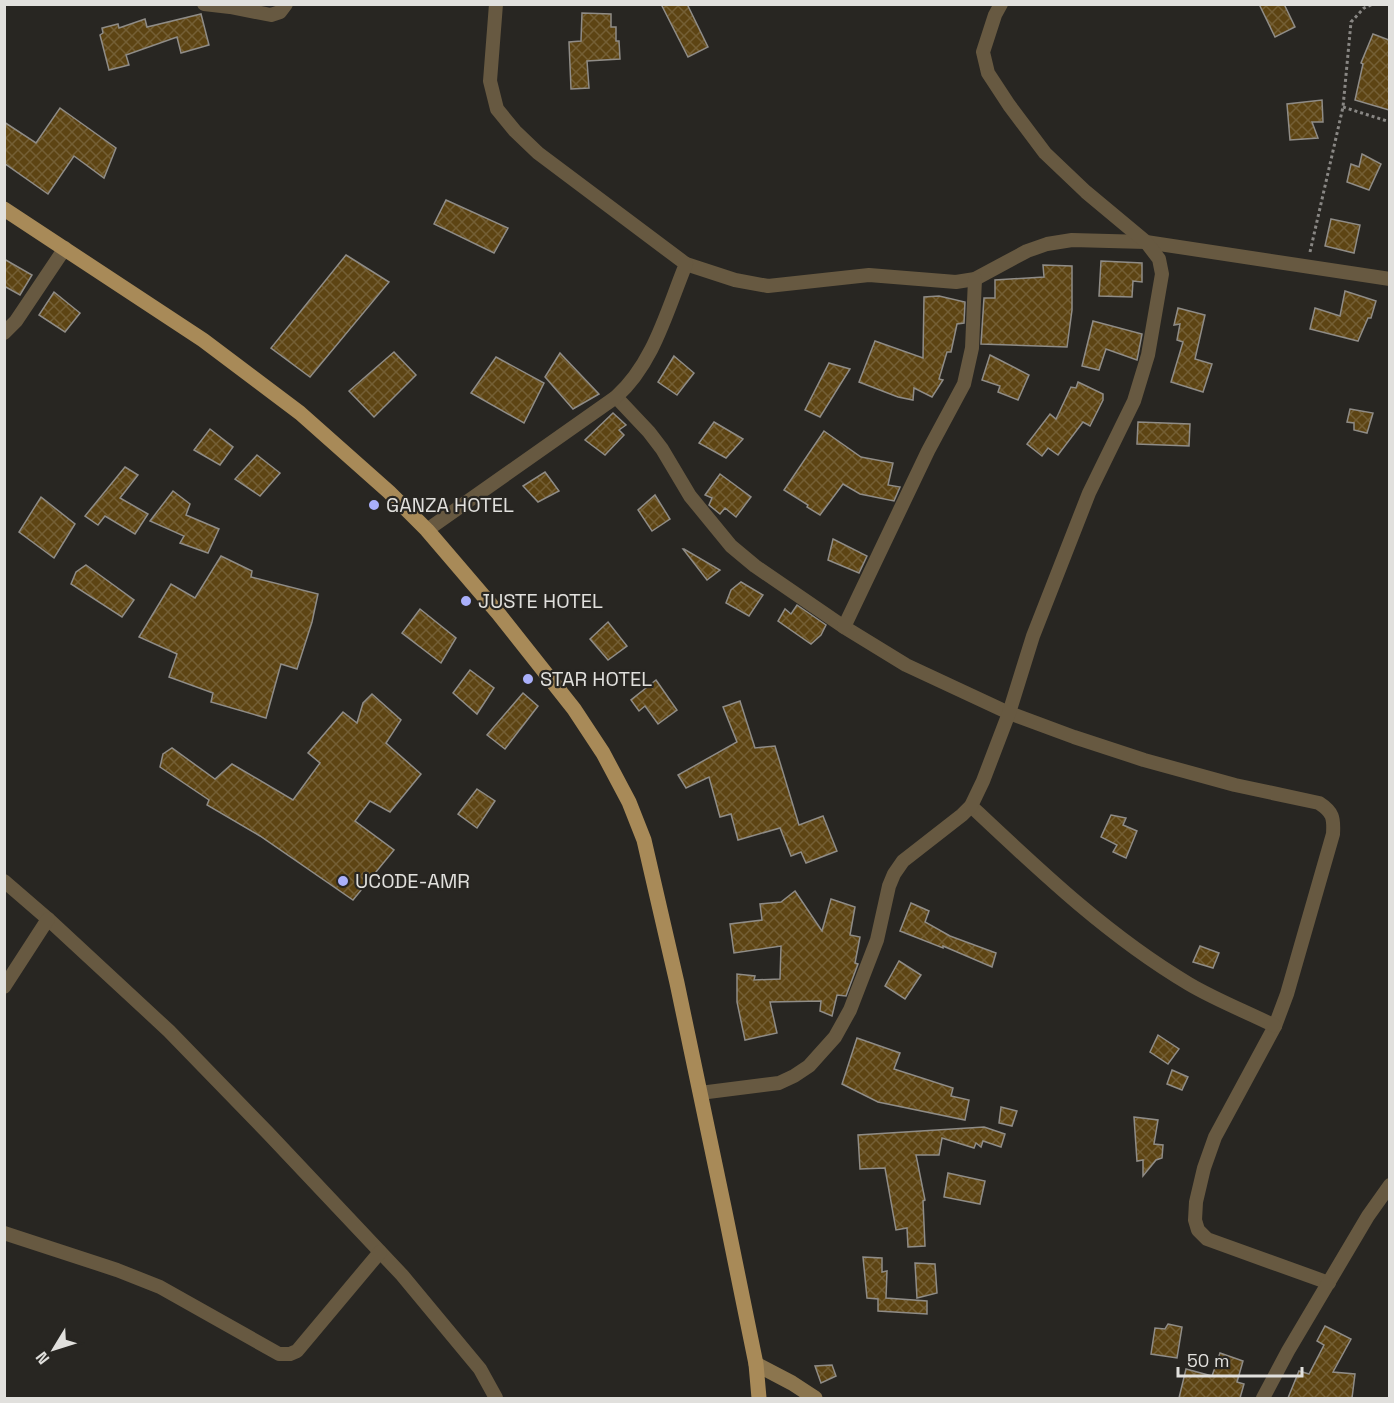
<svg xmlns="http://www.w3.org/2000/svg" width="1394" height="1403" font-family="'Space Grotesk',sans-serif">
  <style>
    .building { fill: url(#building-cross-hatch); stroke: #8f8c87; stroke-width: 1.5 }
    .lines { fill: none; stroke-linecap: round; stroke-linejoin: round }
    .path { stroke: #898784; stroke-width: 3; stroke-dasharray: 3 3; stroke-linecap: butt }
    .street { stroke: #675941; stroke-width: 14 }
    .secondary { stroke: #8b754e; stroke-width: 15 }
    .primary { stroke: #a88a58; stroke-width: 15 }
    .poi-dot { fill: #aab0fb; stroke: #282622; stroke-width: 2 }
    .labels { text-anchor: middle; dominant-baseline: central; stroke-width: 4.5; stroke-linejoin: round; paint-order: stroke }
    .poi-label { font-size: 20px; fill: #e1e0dd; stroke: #282622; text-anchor: start }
  </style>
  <defs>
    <pattern id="building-cross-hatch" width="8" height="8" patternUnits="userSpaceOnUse" patternTransform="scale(1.5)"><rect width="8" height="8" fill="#5d4413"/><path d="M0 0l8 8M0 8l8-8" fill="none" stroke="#745f35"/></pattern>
  </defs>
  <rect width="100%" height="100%" fill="#282622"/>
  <g class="building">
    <path d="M661,4H687L708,47L688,57Z"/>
    <path d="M1259,4H1284L1295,27L1275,37Z"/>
    <path d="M582,13L611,14V27H616V41H619L620,59L587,61L589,88L571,89L569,42L581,41Z"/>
    <path d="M201,14L209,45L181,53L177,37L126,55L129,65L109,70L100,35L103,33L102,28L118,24L119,28L145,19L147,27Z"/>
    <path d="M1373,34L1389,40V110L1355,100L1363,64L1361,63Z"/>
    <path d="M1322,100L1323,122H1312L1318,138L1290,140L1287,104Z"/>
    <path d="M60,108L116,148L104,178L74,156L48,194L4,163V122L36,143Z"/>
    <path d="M1362,154L1381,164L1369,190L1347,182L1351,164L1359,167Z"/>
    <path d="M446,200L508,228L494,253L434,224Z"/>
    <path d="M1331,219L1360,225L1354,253L1325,246Z"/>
    <path d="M346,255L389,282L310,377L271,348Z"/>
    <path d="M4,259L32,275L20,295L4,286Z"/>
    <path d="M1101,261L1142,263V282L1133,281L1132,297L1099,296Z"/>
    <path d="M1043,265L1072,266V310L1067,347L981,344L984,298H995V280L1044,277Z"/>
    <path d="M1345,291L1376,301L1371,318H1368L1358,341L1310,329L1315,308L1340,316Z"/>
    <path d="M54,292L80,313L65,332L39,315Z"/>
    <path d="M939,296L965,302L964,323L957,324L951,352H947L939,379L943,380L932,397L914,388L913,400L898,397L859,382L875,341L923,358L924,297Z"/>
    <path d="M1178,308L1205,315L1195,359L1212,364L1203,392L1171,382L1183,342L1177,340L1180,324L1174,325Z"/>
    <path d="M1093,321L1142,334L1137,360L1106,349L1099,370L1082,366Z"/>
    <path d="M394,352L416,375L374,417L349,391Z"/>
    <path d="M560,353L599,394L573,409L545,377Z"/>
    <path d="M990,355L1029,375L1018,400L998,392L1000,386L982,380Z"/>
    <path d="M674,356L694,373L677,395L658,382Z"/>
    <path d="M496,357L544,383L524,423L471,393Z"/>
    <path d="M829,363L850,369L820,417L805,410Z"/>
    <path d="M1078,382L1103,394V400L1090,426L1083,422L1058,455L1048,448L1042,456L1027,444L1050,414L1056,419L1071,387L1076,388Z"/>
    <path d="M1350,409L1373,413L1367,433L1354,430V423L1347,422Z"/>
    <path d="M613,413L626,425L619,430L624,435L605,455L585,440Z"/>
    <path d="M714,422L743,439L726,458L699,443Z"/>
    <path d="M1138,422L1190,424L1189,446L1137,444Z"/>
    <path d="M210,429L233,447L220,465L194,450Z"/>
    <path d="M824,431L861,457L893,463L888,485L900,487L894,501L860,494L843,484L820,515L807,507L808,505L784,490Z"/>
    <path d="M257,455L280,473L260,496L235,479Z"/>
    <path d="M125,467L138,475L120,498L148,514L135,534L105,516L98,525L85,516Z"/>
    <path d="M545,472L559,491L538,502L523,486Z"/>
    <path d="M720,474L751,497L736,517L725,508L720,514L709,505L712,498L705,495Z"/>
    <path d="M173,491L190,504L186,515L219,529L208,553L180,543L184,536L150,521Z"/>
    <path d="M655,495L670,519L652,531L638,510Z"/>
    <path d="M41,497L75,524L54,558L19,532Z"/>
    <path d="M833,539L867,556L859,573L828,560Z"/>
    <path d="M683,549H684L720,570L707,580Z"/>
    <path d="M221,556L252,571L251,577L318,594L312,622L297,669L281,664L266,718L211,702L213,693L169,677L177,654L139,637L171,584L195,598Z"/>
    <path d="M86,565L134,600L122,617L71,584L76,572Z"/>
    <path d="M741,582L763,595L749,616L726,603L731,590Z"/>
    <path d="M797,605L826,625L821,635L811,644L778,621L785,609L791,614Z"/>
    <path d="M420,609L456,638L441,663L402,633Z"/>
    <path d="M608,622L627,646L608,660L590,639Z"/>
    <path d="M470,670L494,688L477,714L453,693Z"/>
    <path d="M656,680L677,710L658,724L645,706L639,711L631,700Z"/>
    <path d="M523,693L538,706L505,749L487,735Z"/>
    <path d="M372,694L401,720L386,743L421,774L390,812L370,801L355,821L394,850L353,900L260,836L207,805L209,800L160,767L163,754L172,748L215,779L232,764L293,800L320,763L308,753L343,712L357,723L363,703Z"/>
    <path d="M740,701L755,748L775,746L799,825L823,816L837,851L806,863L801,852L791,856L780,828L738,840L731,814L720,817L709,777L686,788L678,775L737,742L723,707Z"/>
    <path d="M477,789L495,801L477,828L458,814Z"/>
    <path d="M1111,815L1126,818L1123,825L1137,831L1126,858L1113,852L1117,845L1101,837Z"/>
    <path d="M795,891L822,931L831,899L855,907L850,935L860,937L855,963L858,964L846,996L837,995L832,1016L820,1011L821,1001L770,1002L777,1033L745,1040L737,1002V974L755,976L754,980L780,979L781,946L734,953L730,924L762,920L760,904L781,902Z"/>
    <path d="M911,903L929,911L925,922L950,936L996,953L992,967L943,946V948L900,931Z"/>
    <path d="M1200,946L1219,953L1213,968L1193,962Z"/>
    <path d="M899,961L921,975L905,999L885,986Z"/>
    <path d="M1158,1035L1179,1049L1168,1064L1150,1052Z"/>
    <path d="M857,1038L900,1053L894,1069L953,1088L951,1096L969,1100L965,1120L878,1102L842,1084Z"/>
    <path d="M1172,1070L1188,1077L1182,1090L1167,1084Z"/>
    <path d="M1001,1107L1017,1111L1012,1126L999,1123Z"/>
    <path d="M1134,1117L1158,1120L1154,1144L1163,1145L1162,1158L1156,1160L1143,1176V1160L1137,1161Z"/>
    <path d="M984,1127L1005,1134L1001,1147L983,1141L981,1147L976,1143L974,1148L942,1138L939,1155H916L925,1200L923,1201L925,1246L908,1247L907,1228L896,1230L885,1168L860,1169L858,1135Z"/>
    <path d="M948,1173L985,1181L980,1204L944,1197Z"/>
    <path d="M863,1257L882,1258V1272L887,1271L886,1298L927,1301V1314L878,1311V1299L867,1298Z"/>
    <path d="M915,1263L935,1264L937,1293L917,1298Z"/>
    <path d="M1168,1324L1182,1327L1177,1358L1151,1354L1155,1328L1165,1329Z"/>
    <path d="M1325,1326L1351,1339L1333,1372L1355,1374L1352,1398H1288L1299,1371L1309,1374L1324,1345L1317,1341Z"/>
    <path d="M1220,1353L1243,1361L1237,1382L1244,1384L1240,1398H1179L1186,1369L1212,1376Z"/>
    <path d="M832,1365L836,1376L821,1383L815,1366Z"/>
  </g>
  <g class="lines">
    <g class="path">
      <path d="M1343,107L1390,122"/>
      <path d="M1310,252L1343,107L1351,22L1364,8L1373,4"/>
    </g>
    <g class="street">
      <path d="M204,4L230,7L271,15L280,12L286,4"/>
      <path d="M686,264L735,280L768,286L869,275L956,282L975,279L1027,251L1047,244L1072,240L1146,242L1390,279"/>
      <path d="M4,333L16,321L65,248"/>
      <path d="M616,397L649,432L662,449L690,496L731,546L755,566L844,627L906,665L1009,713L1074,737L1144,760L1235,785L1319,803C1333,812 1334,818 1333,834L1287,994L1275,1026L1215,1137L1204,1168L1196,1202L1195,1220L1198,1230L1207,1239L1329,1283"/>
      <path d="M427,530L616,397C654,363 667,310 686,264L538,153L515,131L497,109L490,81L496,4"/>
      <path d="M844,627L928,451L964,384L972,348L975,279"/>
      <path d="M971,806C1039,870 1108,936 1189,984C1216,1000 1247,1012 1275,1026"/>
      <path d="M4,881L48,919L169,1031L268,1133L402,1275L480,1369L496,1398"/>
      <path d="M4,987L48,919"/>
      <path d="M700,1093L779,1083L794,1076L809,1066L835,1037L850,1010L877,940L889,886L894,874L903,861L962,815L971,806L983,781L1009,713L1033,636L1089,493L1134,401L1148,355L1162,274L1159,259L1146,242L1086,192L1045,153L1009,105L988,73L983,52L995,15L1001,4"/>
      <path d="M4,1233L117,1270L160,1287L279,1354H290L297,1351L380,1252"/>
      <path d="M1263,1398L1288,1351L1368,1216L1390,1185"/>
    </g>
    <path class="secondary" d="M756,1364L792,1383L815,1398"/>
    <path class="primary" d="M4,209L203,340L300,413L389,492L427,530L498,613L574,709L603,753L629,802L644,840L677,983L724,1207L756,1364L759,1398"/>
  </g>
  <g class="poi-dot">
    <circle cx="374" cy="505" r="6"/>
    <circle cx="466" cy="601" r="6"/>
    <circle cx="528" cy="679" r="6"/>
    <circle cx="343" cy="881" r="6"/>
  </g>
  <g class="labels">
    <g class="poi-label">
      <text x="386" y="505">GANZA HOTEL</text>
      <text x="478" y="601">JUSTE HOTEL</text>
      <text x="540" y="679">STAR HOTEL</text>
      <text x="355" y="881">UCODE-AMR</text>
    </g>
  </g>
  <rect width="1394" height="1403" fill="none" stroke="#e1e0dd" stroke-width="12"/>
  <g transform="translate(54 1349) rotate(232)" stroke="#282622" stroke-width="4.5" paint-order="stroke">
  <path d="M0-4.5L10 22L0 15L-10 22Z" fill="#e1e0dd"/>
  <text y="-9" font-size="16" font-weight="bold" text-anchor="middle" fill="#e1e0dd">N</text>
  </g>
  <path d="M1178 1367v9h124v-9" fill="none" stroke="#e1e0dd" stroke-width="3"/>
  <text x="1187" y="1367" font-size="18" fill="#e1e0dd" stroke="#282622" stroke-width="4.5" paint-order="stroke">50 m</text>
</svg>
